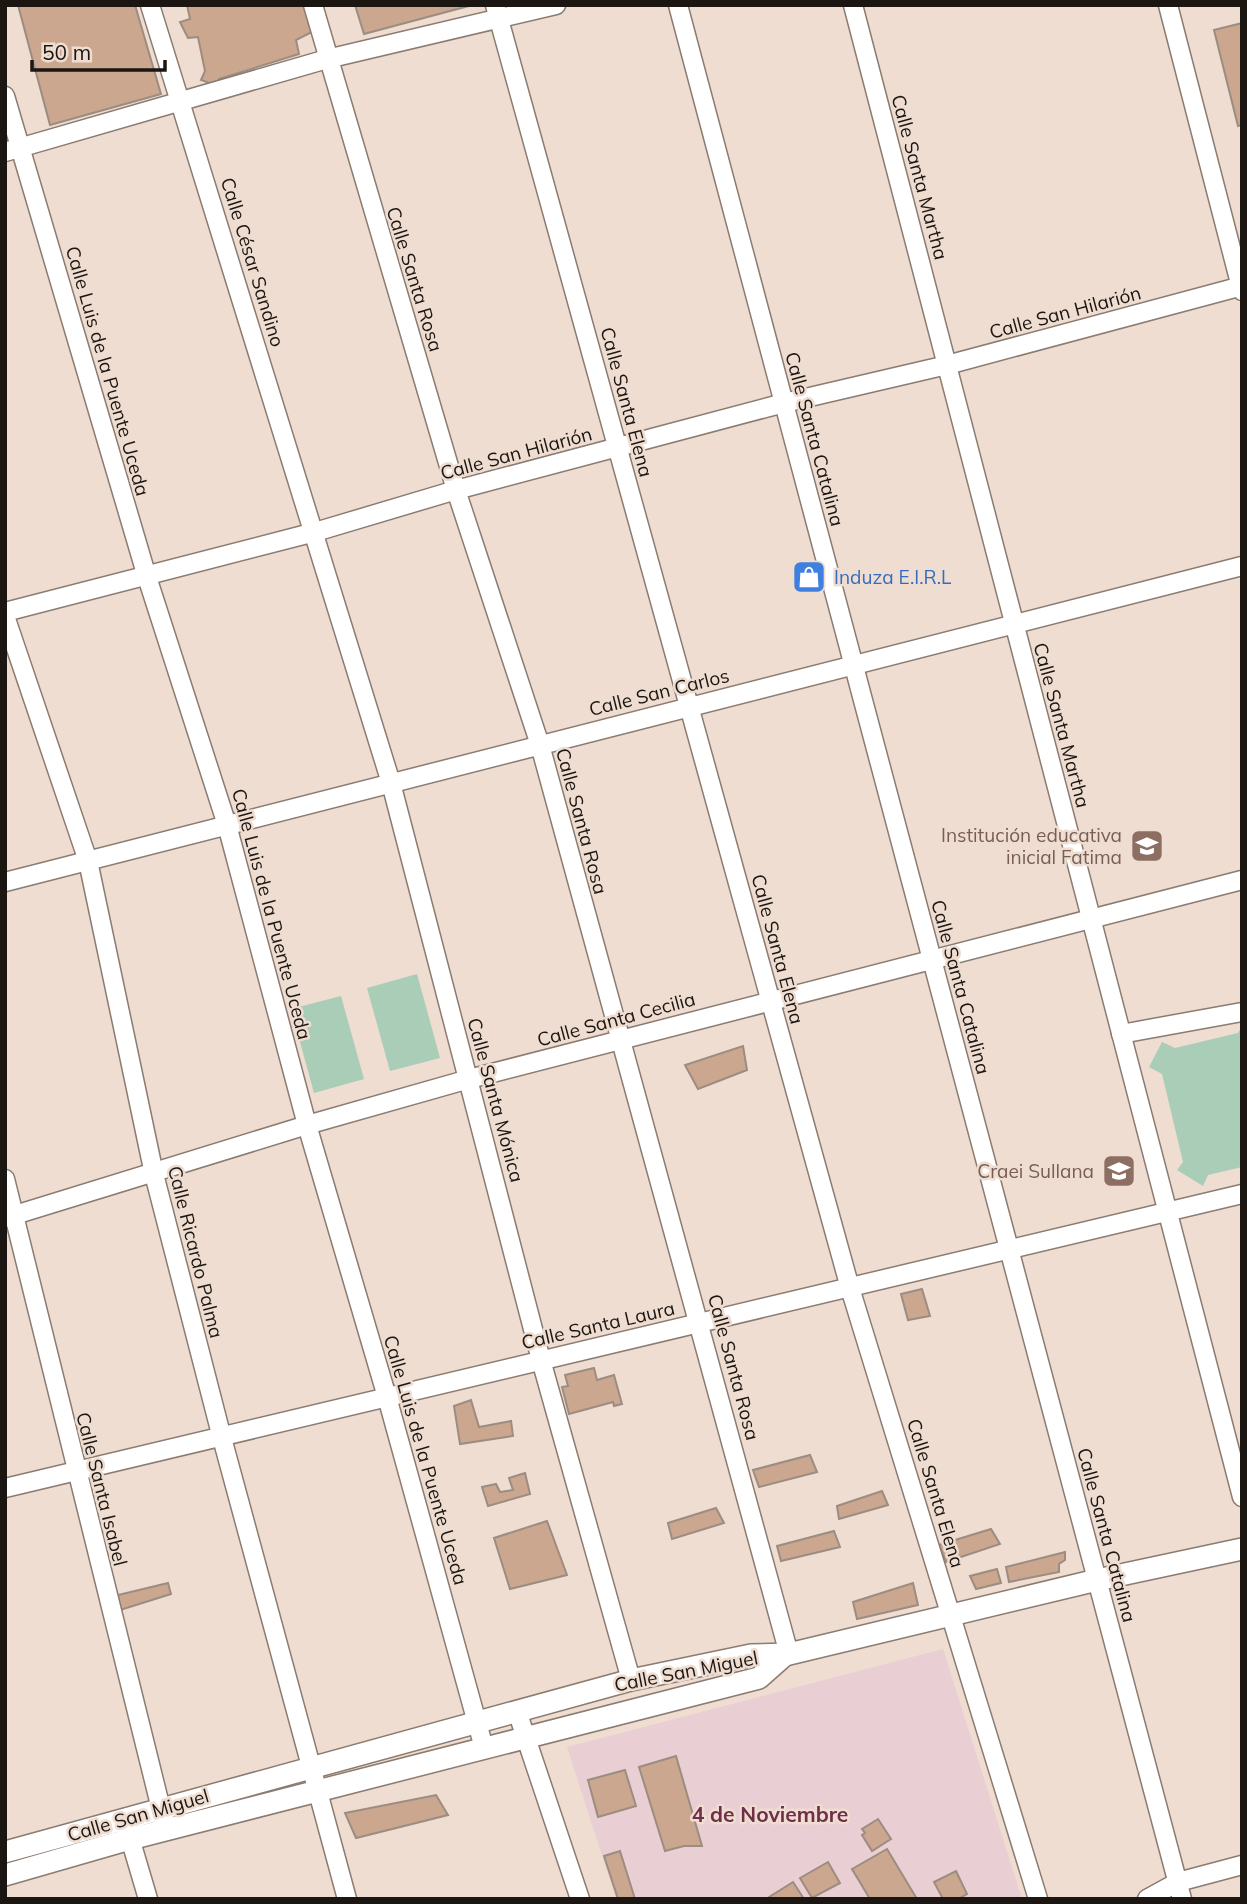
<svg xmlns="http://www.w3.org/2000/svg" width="1247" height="1904" font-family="Mulish,sans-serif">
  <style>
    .medical { fill: #e9cfd3 }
    .green { fill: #a9cdb7 }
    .building { fill: #caa78e; stroke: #9c8c81; stroke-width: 2 }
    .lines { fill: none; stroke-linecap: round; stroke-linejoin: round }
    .minor-casing { stroke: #8b7b70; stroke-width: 21 }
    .tertiary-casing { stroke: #8b7b70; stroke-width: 24 }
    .minor { stroke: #fff; stroke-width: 18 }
    .tertiary { stroke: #fff; stroke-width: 21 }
    .labels { text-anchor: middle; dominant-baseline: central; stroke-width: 5; stroke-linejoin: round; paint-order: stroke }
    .street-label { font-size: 19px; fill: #1c1612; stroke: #eeddd0 }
    .shop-label { font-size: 19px; fill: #366cbe; stroke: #eeddd0; text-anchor: start }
    .education-label { font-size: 19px; fill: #785e54; stroke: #eeddd0; text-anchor: end }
    .neighbourhood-label { font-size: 21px; font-weight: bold; fill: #712e49; stroke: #eeddd0 }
  </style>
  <rect width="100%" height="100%" fill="#eeddd0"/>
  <path class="medical" d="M943,1649L1022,1899H616L567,1747Z"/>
  <g class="green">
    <path d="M417,974L440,1058L390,1071L367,988Z"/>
    <path d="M341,996L364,1079L314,1093L291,1009Z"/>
    <path d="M1242,1026V1167L1208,1175L1203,1186L1177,1170L1183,1162L1162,1074L1149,1067L1162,1042L1175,1048L1238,1033Z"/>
  </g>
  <g class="building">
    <path d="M18,5H135L161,94L50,125Z"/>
    <path d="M187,5H305L312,32L296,40L299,54L219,79L218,86L201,80L205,71L198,37L188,38L180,22L190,19Z"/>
    <path d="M355,5H469V6L364,34Z"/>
    <path d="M1242,23V125L1238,126L1214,30Z"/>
    <path d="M743,1046L747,1070L698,1089L685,1065Z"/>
    <path d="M922,1289L930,1316L908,1320L901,1294Z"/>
    <path d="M594,1368L597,1380L614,1375L622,1404L614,1406L613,1402L569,1414L562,1387L568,1386L565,1375Z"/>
    <path d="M471,1400L479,1427L511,1421L513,1436L460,1444L454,1406Z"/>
    <path d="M810,1455L817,1472L759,1487L753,1470Z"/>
    <path d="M525,1473L530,1494L488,1506L482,1487L496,1484L500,1492L513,1490L509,1478Z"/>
    <path d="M882,1491L888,1505L839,1519L837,1506Z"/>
    <path d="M716,1508L724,1523L672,1539L668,1523Z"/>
    <path d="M547,1521L567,1575L510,1589L494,1538Z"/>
    <path d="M991,1529L1000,1544L946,1562L939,1545Z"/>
    <path d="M834,1531L840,1547L781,1561L777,1546Z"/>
    <path d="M1065,1552V1560L1059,1564V1572L1009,1582L1006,1567Z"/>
    <path d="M997,1569L1001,1583L976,1589L970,1576Z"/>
    <path d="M168,1583L171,1594L117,1611L114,1596Z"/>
    <path d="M913,1583L918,1605L857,1619L853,1602Z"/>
    <path d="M676,1756L702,1846H684L665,1851L639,1767Z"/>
    <path d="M625,1770L636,1806L598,1817L588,1780Z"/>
    <path d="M436,1795L448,1815L356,1838L345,1813Z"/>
    <path d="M878,1819L891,1839L872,1851L862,1835L865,1833L862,1829Z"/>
    <path d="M887,1849L917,1899H870L852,1869Z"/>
    <path d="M620,1851L635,1899H618L604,1856Z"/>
    <path d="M828,1862L840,1883L812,1898L800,1878Z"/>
    <path d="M956,1871L967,1894L958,1899H943L934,1882Z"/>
    <path d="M793,1882L804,1899H766Z"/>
  </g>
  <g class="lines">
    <defs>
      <g id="minor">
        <path d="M150,5L391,783L541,1360L631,1680"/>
        <path d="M313,5L456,490L540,745L789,1654"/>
        <path d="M495,5L850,1288L1038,1899"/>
        <path d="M678,5L1182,1899"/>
        <path d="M853,5L1242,1497"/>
        <path d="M1168,5L1242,291"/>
        <path d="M5,96L147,577L227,825L307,1125L387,1397L484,1748"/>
        <path d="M5,152L327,59L556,5"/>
        <path d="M5,612L315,532L456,490L784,403L947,365L1242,286"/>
        <path d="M5,616L88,861L154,1174L222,1438L347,1899"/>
        <path d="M5,882L1242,566"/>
        <path d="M1121,1034L1242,1012"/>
        <path d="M5,1179L164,1821"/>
        <path d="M5,1218L307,1125L469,1079L1242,880"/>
        <path d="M5,1488L1242,1194"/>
        <path d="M517,1711L580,1899"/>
        <path d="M127,1828L148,1899"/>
        <path d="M1147,1899L1178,1882L1242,1865"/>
      </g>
      <g id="tertiary">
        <path d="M5,1852L631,1680L751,1655L789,1654L1097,1580L1242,1549"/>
        <path d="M5,1875L130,1839L759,1678L785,1655"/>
      </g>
    </defs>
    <use href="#minor" class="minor-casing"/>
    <use href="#tertiary" class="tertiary-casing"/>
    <use href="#minor" class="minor"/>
    <use href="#tertiary" class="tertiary"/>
  </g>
  <defs>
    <symbol id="shop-square" viewBox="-11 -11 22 22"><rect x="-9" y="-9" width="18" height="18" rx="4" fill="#3f7fe0" stroke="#eeddd0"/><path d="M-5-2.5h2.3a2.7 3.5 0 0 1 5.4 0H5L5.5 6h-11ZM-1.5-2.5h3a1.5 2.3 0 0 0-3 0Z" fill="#fff"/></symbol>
    <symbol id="school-square" viewBox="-11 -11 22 22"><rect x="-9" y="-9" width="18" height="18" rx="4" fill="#8d6e63" stroke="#eeddd0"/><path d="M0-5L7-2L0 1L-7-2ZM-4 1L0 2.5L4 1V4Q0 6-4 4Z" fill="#fff"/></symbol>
  </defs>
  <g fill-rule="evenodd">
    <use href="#shop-square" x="790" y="558" width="38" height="38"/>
    <use href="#school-square" x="1128" y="827" width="38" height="38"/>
    <use href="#school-square" x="1100" y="1152" width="38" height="38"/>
  </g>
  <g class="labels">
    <g class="street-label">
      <text transform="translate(920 177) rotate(75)">Calle Santa Martha</text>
      <text transform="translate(253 262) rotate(73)">Calle César Sandino</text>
      <text transform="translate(415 279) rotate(73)">Calle Santa Rosa</text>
      <text transform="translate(1065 312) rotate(-15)">Calle San Hilarión</text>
      <text transform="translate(108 371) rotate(74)">Calle Luis de la Puente Uceda</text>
      <text transform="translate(627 402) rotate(75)">Calle Santa Elena</text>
      <text transform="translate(815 439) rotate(75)">Calle Santa Catalina</text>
      <text transform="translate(516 453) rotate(-15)">Calle San Hilarión</text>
      <text transform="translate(659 692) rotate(-14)">Calle San Carlos</text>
      <text transform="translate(1062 725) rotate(75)">Calle Santa Martha</text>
      <text transform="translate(582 821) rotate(75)">Calle Santa Rosa</text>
      <text transform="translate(272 914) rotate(75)">Calle Luis de la Puente Uceda</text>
      <text transform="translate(778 949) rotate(75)">Calle Santa Elena</text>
      <text transform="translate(961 987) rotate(75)">Calle Santa Catalina</text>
      <text transform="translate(616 1019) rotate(-15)">Calle Santa Cecilia</text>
      <text transform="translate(496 1100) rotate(75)">Calle Santa Mónica</text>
      <text transform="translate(196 1252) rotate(76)">Calle Ricardo Palma</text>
      <text transform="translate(598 1325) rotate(-13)">Calle Santa Laura</text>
      <text transform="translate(734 1367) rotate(75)">Calle Santa Rosa</text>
      <text transform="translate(426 1460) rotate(74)">Calle Luis de la Puente Uceda</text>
      <text transform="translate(102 1489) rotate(76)">Calle Santa Isabel</text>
      <text transform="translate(936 1493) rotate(73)">Calle Santa Elena</text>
      <text transform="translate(1107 1535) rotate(75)">Calle Santa Catalina</text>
      <text transform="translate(686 1671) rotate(-11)">Calle San Miguel</text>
      <text transform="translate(138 1815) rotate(-16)">Calle San Miguel</text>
    </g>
    <g class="shop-label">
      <text x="834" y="577">Induza E.I.R.L</text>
    </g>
    <g class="education-label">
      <text x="1122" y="835">Institución educativa<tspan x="1122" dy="22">inicial Fatima</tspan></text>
      <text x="1094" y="1171">Craei Sullana</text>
    </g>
    <g class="neighbourhood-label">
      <text x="770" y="1814">4 de Noviembre</text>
    </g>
  </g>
  <rect width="1247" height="1904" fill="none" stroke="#1c1612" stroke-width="14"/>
  <path d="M32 60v10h133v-10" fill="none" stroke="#1c1612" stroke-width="3.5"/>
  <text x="42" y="60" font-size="21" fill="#1c1612" stroke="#eeddd0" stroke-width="5" paint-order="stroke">50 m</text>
</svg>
